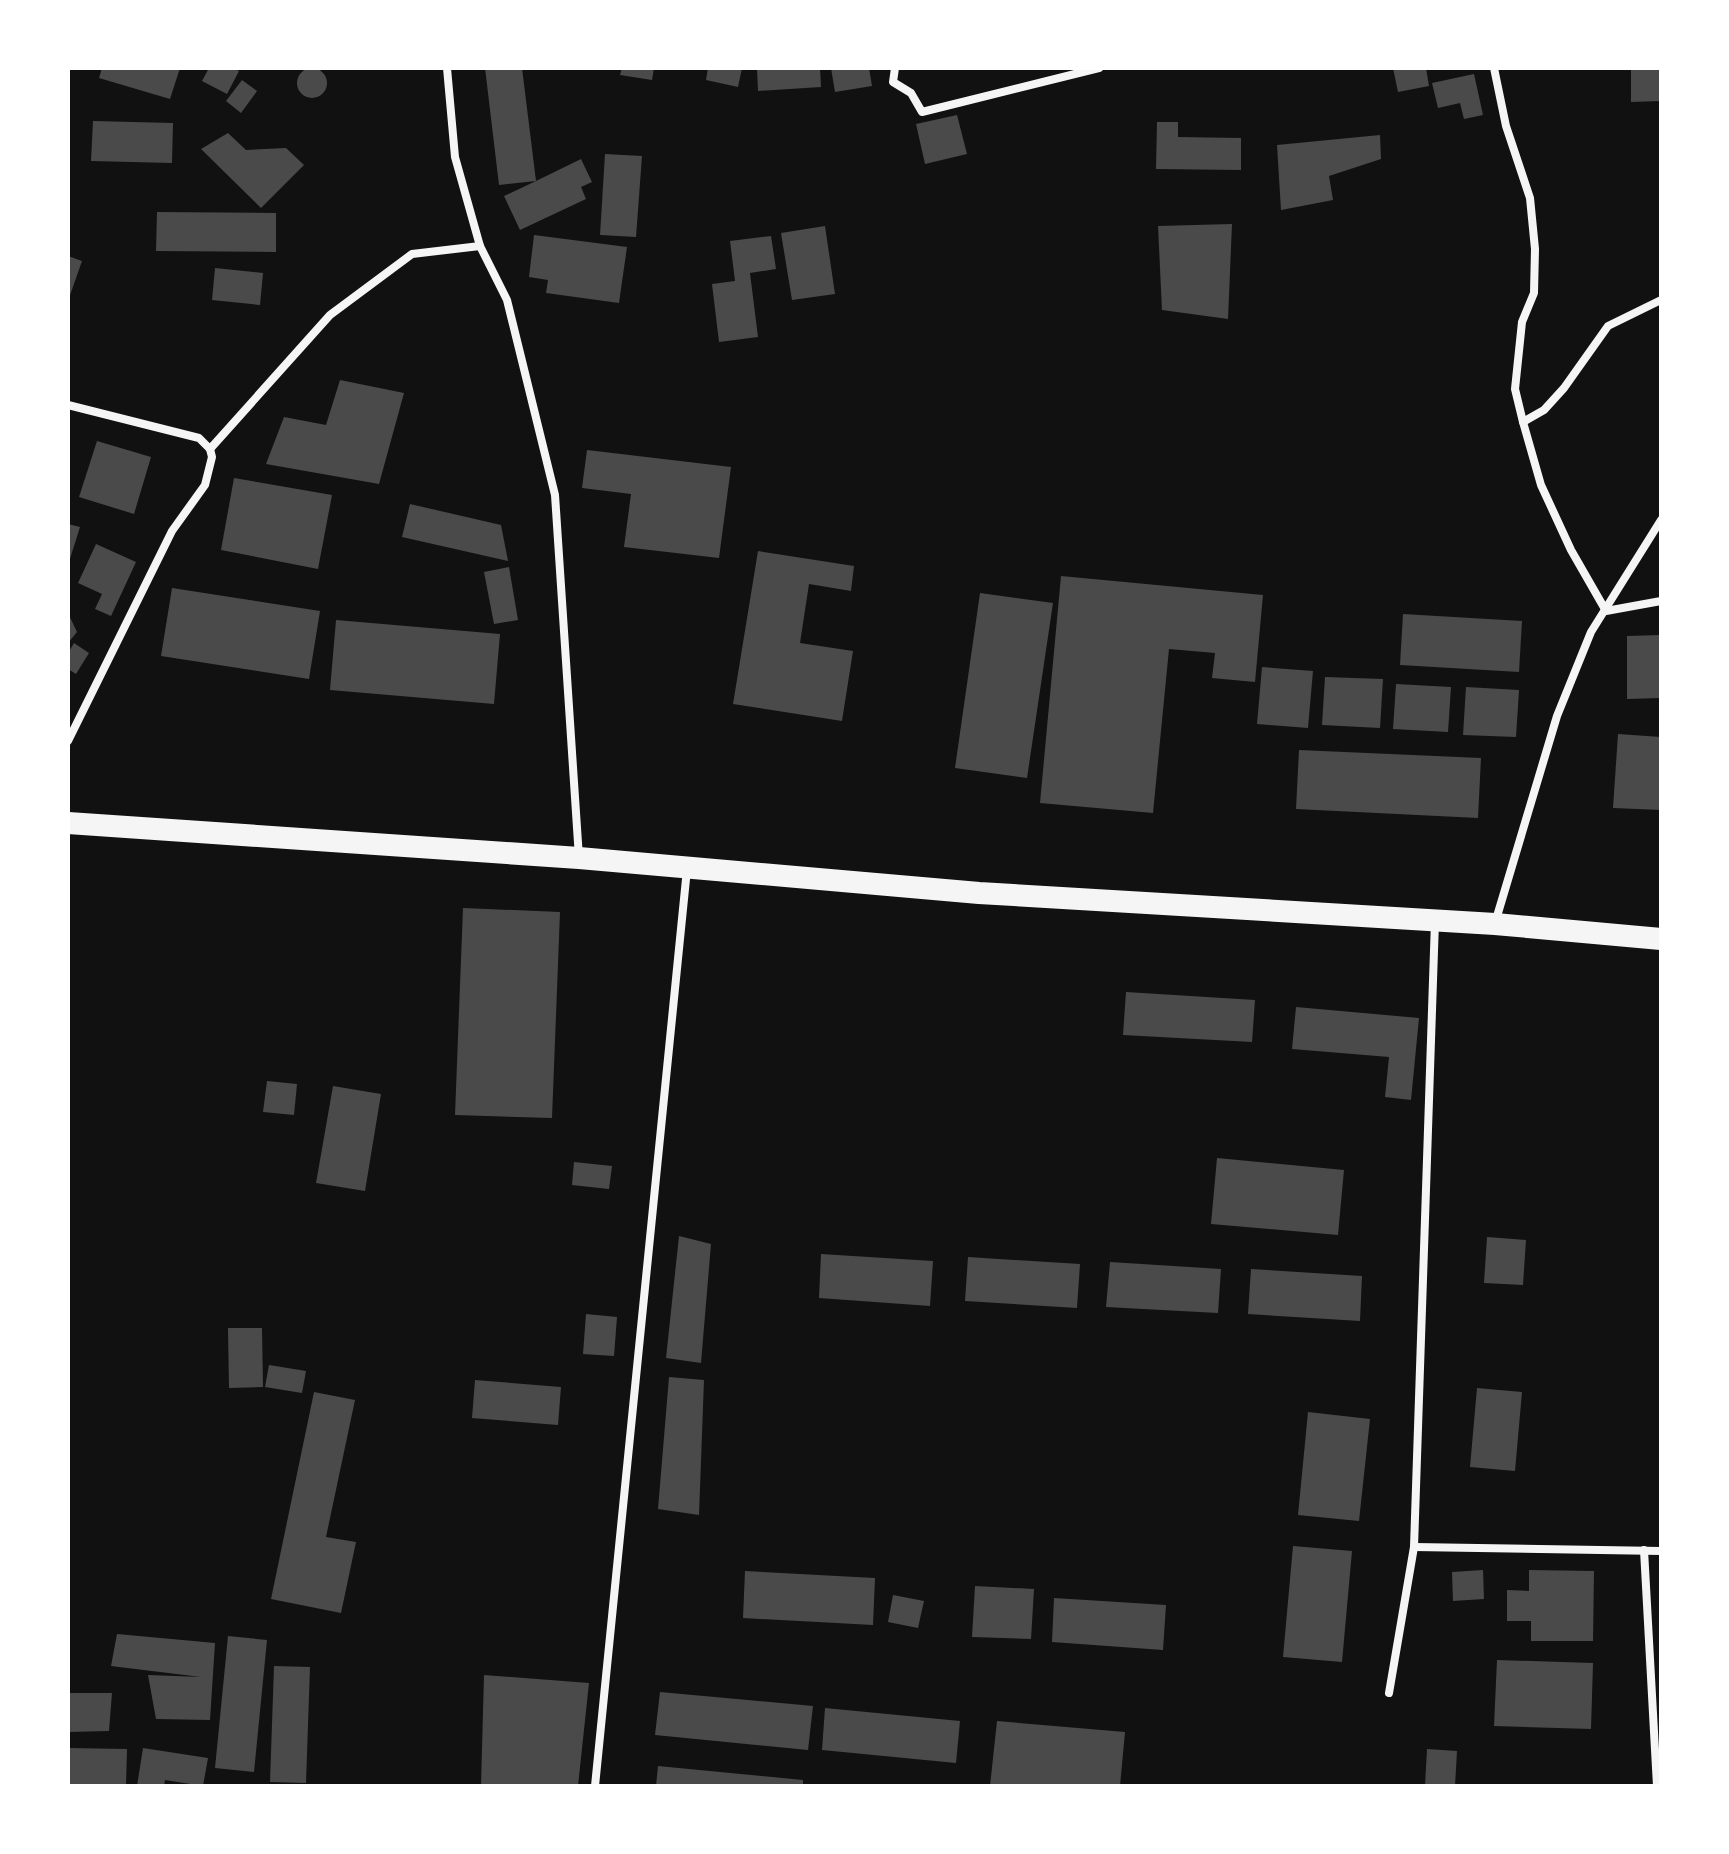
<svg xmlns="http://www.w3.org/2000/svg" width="1729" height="1854" font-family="'Libre Baskerville',serif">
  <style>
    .building { fill: #4a4a4a }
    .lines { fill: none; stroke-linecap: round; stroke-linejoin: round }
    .minor { stroke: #f5f5f5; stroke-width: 8 }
    .trunk { stroke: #f5f5f5; stroke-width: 22 }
  </style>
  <rect width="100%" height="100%" fill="#111"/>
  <g class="building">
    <circle cx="312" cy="83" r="15"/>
    <path d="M102,68H180L170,99L99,78Z"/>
    <path d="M209,68H233L239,71L227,94L202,81Z"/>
    <path d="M485,68H522L536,181L581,159L592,182L581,187L586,199L520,230L504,196L536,181L499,185Z"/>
    <path d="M622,68H654L652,80L620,75Z"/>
    <path d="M708,68H742L738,87L706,80Z"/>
    <path d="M757,68H820L821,87L758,91Z"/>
    <path d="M831,68H869L872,86L835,92Z"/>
    <path d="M1393,68H1426L1429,86L1398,92Z"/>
    <path d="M1631,68H1661V101L1631,102Z"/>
    <path d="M1474,74L1483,115L1464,119L1460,103L1438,108L1432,83Z"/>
    <path d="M242,80L257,91L241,113L226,101Z"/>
    <path d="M957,115L967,154L925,164L916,124Z"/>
    <path d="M93,121L173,123L172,163L91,161Z"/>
    <path d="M1157,122H1178V137L1241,138V170L1156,169Z"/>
    <path d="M228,133L246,150L286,148L304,165L261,208L201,149Z"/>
    <path d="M1380,135L1381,159L1329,176L1333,200L1281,210L1277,145Z"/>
    <path d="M605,154L642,156L636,237L600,235Z"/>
    <path d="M157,212L276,213V252L156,251Z"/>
    <path d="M1232,224L1228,319L1162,310L1158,226Z"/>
    <path d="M825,226L835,294L792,300L781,233Z"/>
    <path d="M534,235L627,247L619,303L546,293L548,280L529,277Z"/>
    <path d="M771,236L776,269L750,273L758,337L719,342L712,284L735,281L730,241Z"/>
    <path d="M68,256L82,261L68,301Z"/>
    <path d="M215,268L263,273L260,305L212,300Z"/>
    <path d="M340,380L404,393L379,484L266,464L284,417L326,425Z"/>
    <path d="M97,441L151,457L134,514L79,497Z"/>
    <path d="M587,450L731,467L719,558L624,547L631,494L582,488Z"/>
    <path d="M234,478L332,495L318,569L221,550Z"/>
    <path d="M410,504L501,525L508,561L402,537Z"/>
    <path d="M68,524L80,527L69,562H68Z"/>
    <path d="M96,544L136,562L111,616L95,609L102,594L78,583Z"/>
    <path d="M758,551L854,566L851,591L809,584L800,643L853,651L842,721L733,704Z"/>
    <path d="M509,567L518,620L494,624L484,572Z"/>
    <path d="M1061,576L1263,595L1255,682L1212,678L1215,653L1169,649L1153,813L1040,803Z"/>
    <path d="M172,588L320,611L309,679L161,656Z"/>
    <path d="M980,593L1053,603L1027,778L955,768Z"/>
    <path d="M68,613L77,632L68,643Z"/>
    <path d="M1403,614L1522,621L1519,672L1400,665Z"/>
    <path d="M336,620L500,634L494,704L330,690Z"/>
    <path d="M1661,635V698L1627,699V636Z"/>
    <path d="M74,643L89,653L76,674L68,669V653Z"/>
    <path d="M1262,667L1313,671L1308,728L1257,724Z"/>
    <path d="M1325,677L1383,679L1380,728L1322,725Z"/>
    <path d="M1396,684L1451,687L1448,732L1393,729Z"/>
    <path d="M1466,687L1519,690L1516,737L1463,735Z"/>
    <path d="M1618,734L1661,737V810L1613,808Z"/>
    <path d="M1299,750L1481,758L1478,818L1296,809Z"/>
    <path d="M463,908L560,912L552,1118L455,1115Z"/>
    <path d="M1126,992L1255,1000L1252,1042L1123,1035Z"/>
    <path d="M1296,1007L1419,1018L1411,1100L1385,1097L1389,1057L1292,1049Z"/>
    <path d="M267,1081L297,1084L294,1115L263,1112Z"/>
    <path d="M333,1086L381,1094L365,1191L316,1183Z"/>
    <path d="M1217,1158L1344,1170L1338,1235L1211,1224Z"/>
    <path d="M574,1162L612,1166L609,1189L572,1185Z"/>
    <path d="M679,1236L711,1244L701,1363L666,1358Z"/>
    <path d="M1487,1237L1526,1240L1523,1285L1484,1283Z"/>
    <path d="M821,1254L933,1261L930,1306L819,1298Z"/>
    <path d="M968,1257L1080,1264L1077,1308L965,1301Z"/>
    <path d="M1110,1262L1221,1269L1218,1313L1106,1307Z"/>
    <path d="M1251,1269L1362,1276L1360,1321L1248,1314Z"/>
    <path d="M586,1314L617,1317L614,1356L583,1354Z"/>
    <path d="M228,1328H262L263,1387L229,1388Z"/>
    <path d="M269,1365L306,1371L302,1393L265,1387Z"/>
    <path d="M669,1377L704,1380L699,1515L658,1509Z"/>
    <path d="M475,1380L561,1387L558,1425L472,1418Z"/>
    <path d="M1477,1388L1522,1392L1515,1471L1470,1467Z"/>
    <path d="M314,1392L355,1400L326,1537L356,1542L341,1613L271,1599Z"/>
    <path d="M1308,1412L1370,1419L1359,1521L1298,1515Z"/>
    <path d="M1293,1546L1352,1551L1342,1662L1283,1657Z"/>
    <path d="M1483,1570L1484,1599L1453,1601L1452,1572Z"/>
    <path d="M1529,1570L1594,1571L1593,1641H1531V1621H1507V1590L1529,1591Z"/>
    <path d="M745,1571L875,1578L873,1625L743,1618Z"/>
    <path d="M975,1586L1034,1589L1031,1639L972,1637Z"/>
    <path d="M893,1595L924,1601L918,1628L888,1622Z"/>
    <path d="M1054,1598L1166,1605L1163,1650L1052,1642Z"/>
    <path d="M117,1634L215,1643L210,1720L156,1719L148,1675L201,1677L111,1666Z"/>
    <path d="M228,1636L267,1640L254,1772L215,1768Z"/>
    <path d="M1497,1660L1593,1663L1591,1729L1494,1726Z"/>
    <path d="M274,1666L310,1667L306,1783L270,1782Z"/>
    <path d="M484,1675L589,1683L578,1786H481Z"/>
    <path d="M660,1692L813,1706L808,1750L655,1735Z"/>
    <path d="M68,1693H112L109,1731L68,1732Z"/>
    <path d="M825,1708L960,1721L956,1763L822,1750Z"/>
    <path d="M997,1721L1125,1732L1120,1786H990Z"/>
    <path d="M68,1748L127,1749L126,1786H68Z"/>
    <path d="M143,1748L208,1758L203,1786L165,1780L164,1786H137Z"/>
    <path d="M1427,1749L1457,1751L1455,1786H1425Z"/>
    <path d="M658,1766L803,1780V1786H656Z"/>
  </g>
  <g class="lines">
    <g class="minor">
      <path d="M447,68L455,157L480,246L507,300L555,495L579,858"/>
      <path d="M895,68L893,82L911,93L922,112L1099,68"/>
      <path d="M1494,68L1506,126L1530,198L1535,249L1534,293L1522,322L1515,389L1523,422"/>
      <path d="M1661,300L1608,326L1564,388L1544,410L1523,422L1541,485L1571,550L1606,611L1661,601"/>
      <path d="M68,405L199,438L210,449L212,457L205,485L172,531L68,741"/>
      <path d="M210,449L330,315L412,254L480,246"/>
      <path d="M1495,923L1557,716L1591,632L1661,520"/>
      <path d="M1414,1547L1661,1551"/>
      <path d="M1644,1550L1657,1786"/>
      <path d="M1389,1693L1414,1547L1435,921"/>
      <path d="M595,1786L687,869"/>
    </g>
    <path class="trunk" d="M68,823L579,858L979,893L1495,924L1661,939"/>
  </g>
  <rect width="1729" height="1854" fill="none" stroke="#ffffff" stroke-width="140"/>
</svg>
